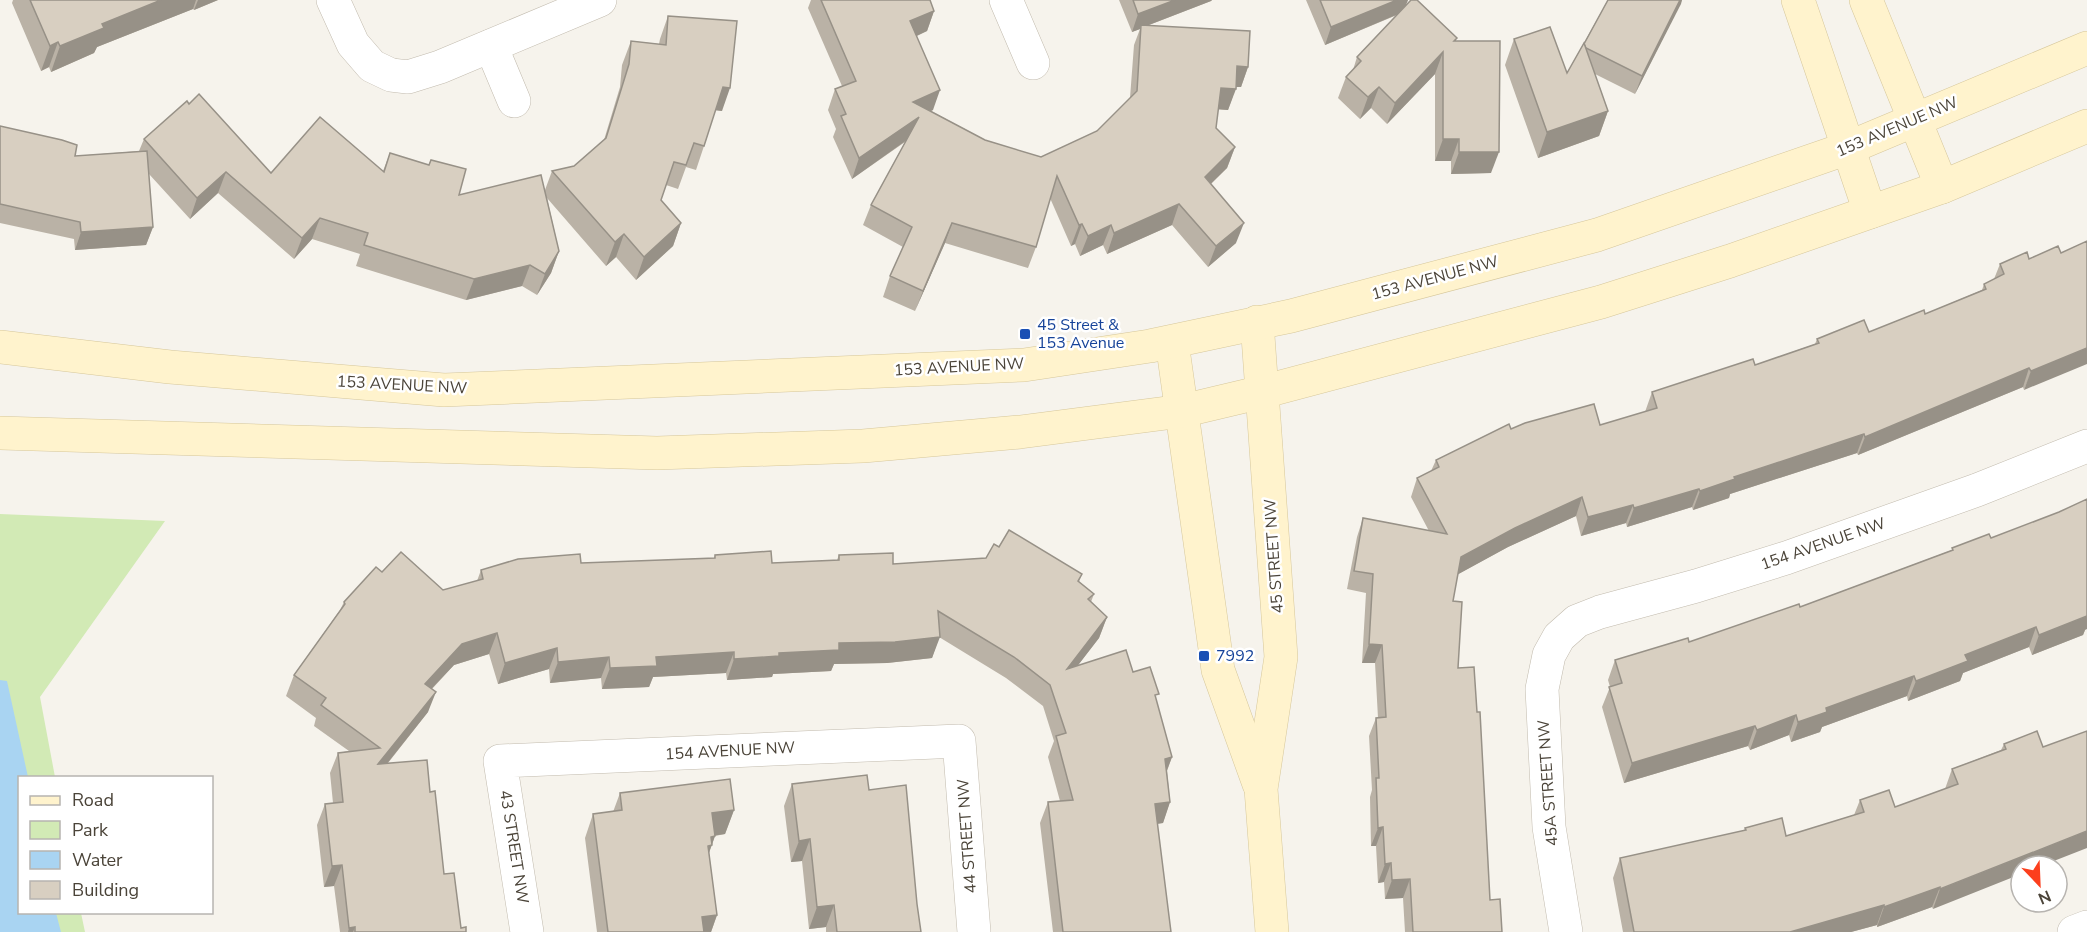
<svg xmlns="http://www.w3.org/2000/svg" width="2087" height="932" font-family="'Nunito Sans',sans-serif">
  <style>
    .green { fill: #d2eab5 }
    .water { fill: #a9d4f2 }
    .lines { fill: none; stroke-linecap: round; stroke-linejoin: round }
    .street-casing { stroke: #c2bbae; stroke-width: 34 }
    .secondary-casing { stroke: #d6c79b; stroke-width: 34 }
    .street { stroke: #fff; stroke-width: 33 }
    .secondary { stroke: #fff3cd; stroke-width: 33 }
    .wall { fill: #bab2a6 }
    .shaded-wall { fill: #979187 }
    .building { fill: #d8cfc1; stroke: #979187; stroke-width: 1.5 }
    .transit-dot { fill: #1a4fb4; stroke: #fff; stroke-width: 2 }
    .labels { text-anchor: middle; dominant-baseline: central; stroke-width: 5; stroke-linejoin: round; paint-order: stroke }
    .street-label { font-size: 16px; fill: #4b4439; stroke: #fff }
    .transit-label { font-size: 16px; fill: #164399; stroke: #fff; text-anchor: start }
  </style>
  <rect width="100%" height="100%" fill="#f6f3ec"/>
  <path class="green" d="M0,514L165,521L40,697L55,777L20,778V912L81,913L85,932H0Z"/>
  <path class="water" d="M0,680L7,681L28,777L20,778V912L56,913L61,932H0Z"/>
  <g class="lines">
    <defs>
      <g id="street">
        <path d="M333,0L353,44L372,66L391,75L408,77L440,67L600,0"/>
        <path d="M1006,0L1033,63"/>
        <path d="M491,46L514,101"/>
        <path d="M527,932L500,761L959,741L974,932"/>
        <path d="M1566,932L1549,827L1542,689L1549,655L1559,637L1577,621L1600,612L1696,586L1786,558L1977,490L2087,446"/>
        <path d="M2074,932L2087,927"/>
      </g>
      <g id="secondary">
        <path d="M1798,0L1870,212"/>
        <path d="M1866,0L1942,187"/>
        <path d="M1257,322L1281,657L1261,789L1272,932"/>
        <path d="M1172,342L1218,670L1259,784"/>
        <path d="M0,347L170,367L444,390L1024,365L1150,346L1291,316L1597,235L1848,148L2087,48"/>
        <path d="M0,433L657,453L863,446L1020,432L1182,411L1262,392L1601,302L1730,261L1942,187L2087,126"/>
      </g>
    </defs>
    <use href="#street" class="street-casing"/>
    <use href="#secondary" class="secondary-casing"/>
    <use href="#street" class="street"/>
    <use href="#secondary" class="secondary"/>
  </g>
  <g class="wall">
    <path d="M13,0H218L194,10L193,9L97,47L94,53L51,72L49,67L41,71L12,3Z"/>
    <path d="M811,0H930L934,11L927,31L917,36L933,110L931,111L985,140L1041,157L1097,131L1130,98L1134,45L1140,29L1132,32L1119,0H1212L1211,1L1149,25L1248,67L1241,87H1236L1228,110L1218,109L1216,128L1235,147L1227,168L1211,184L1236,243L1208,267L1172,225L1107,254L1103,245L1080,256L1075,244L1071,246L1050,198L1036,247L1028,268L945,243L915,311L883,297L890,276L903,247L863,225L871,205L905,142L852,179L833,137L836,129L828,110L835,89L842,86L808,8Z"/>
    <path d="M1306,0H1408L1405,6L1456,41L1491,173L1451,174V161H1435V74L1387,124L1371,108L1360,119L1338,98L1346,77L1353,70L1357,57L1397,15L1325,45Z"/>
    <path d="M1608,0H1682L1635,94L1595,74L1608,111L1599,136L1538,158L1505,65L1514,39L1567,73Z"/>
    <path d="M668,16L722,111L715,110L704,146L696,170L686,167L678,189L666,185L661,200L681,223L673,246L636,280L616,257L606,266L547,198L559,251L551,273L537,295L522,286L466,300L356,266L360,254L312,239L294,259L218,193L190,219L149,174L153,227L146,245L75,250L74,239L0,223V126L75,156L139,151L144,139L271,173L383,171L390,153L459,195L545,190L552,171L574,166L604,140L620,87L622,65L631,41L659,44L660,39Z"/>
    <path d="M2087,241L2024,390L2023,387L1858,455L1857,453L1730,494L1729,498L1693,510L1692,507L1627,527L1626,523L1581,536L1576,516L1508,547L1458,574L1453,601L1458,668L1490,900L1502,932H1405L1403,898L1385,899L1384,882L1378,883L1376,846H1371L1370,797L1372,790L1369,736L1376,718H1378L1375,663H1362L1366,593L1347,589L1357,537L1363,518L1429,531L1411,497L1417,478L1431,471L1436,460L1511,429L1600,425L1645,412L1652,392L1755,365L1815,344L1817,339L1869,332L1925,314L1982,290L1984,284L1994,279L2000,264L2061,253Z"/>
    <path d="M1991,538L2085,630L2083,635L2032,655L2029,647L1963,673L1960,681L1908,701L1907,696L1822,727L1820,732L1791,742L1789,735L1750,750L1748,746L1624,783L1602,707L1610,687L1608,680L1615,660L1689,642L1800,607L1952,550V548Z"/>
    <path d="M999,547L1082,574L1079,582L1094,594L1091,602L1107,617L1099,638L1078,665L1133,672L1156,701L1172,757L1167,771L1170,802L1163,823L1157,824L1171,932H1053L1040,823L1048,802L1060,801L1048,757L1054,741L1043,706L1006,678L939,637L932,658L887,663L834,664L831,671L773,674L772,677L727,680L726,673L653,677L649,687L602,689L601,678L550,683L549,669L498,684L489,654L454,665L432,689L428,712L388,763L430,792L444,874L461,928L466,932H340L334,886L324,887L317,825L325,804L333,803L330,773L338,753L349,751L314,726L316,718L286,696L294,675L340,610L344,602L382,572L443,590L477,581L481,570L581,563L714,558L715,555L772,563L837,560L839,555L893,564L986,558Z"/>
    <path d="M2037,731L1933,909L1932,907L1877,927V925L1851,932H1623L1613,878L1620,858L1744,831L1745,828L1786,836L1854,815L1860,800L1895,807L1945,789L1952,769L2001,750L2004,744Z"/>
    <path d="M792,784L869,790L917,904L921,932H826V927L809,929L802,861L791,862L784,806Z"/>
    <path d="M620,793L734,810L725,834L715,836L709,853L717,915L711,932H597L585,838L593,814L613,812Z"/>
  </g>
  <g class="shaded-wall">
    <path d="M161,0H196L193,9L97,47L94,53L51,72L60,46L102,24Z"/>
    <path d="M198,0H218L194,10Z"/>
    <path d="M1175,0H1212L1211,1L1141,28V25L1140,29L1132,32L1138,14Z"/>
    <path d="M1397,0H1408L1403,12L1325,45L1331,27Z"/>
    <path d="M1680,0H1682L1681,4L1635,94L1642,76Z"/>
    <path d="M934,11L927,31L903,42L910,21Z"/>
    <path d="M58,42L49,67L41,71L50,46Z"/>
    <path d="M1443,52L1435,74L1387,124L1395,103Z"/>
    <path d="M1237,66L1248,67L1241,87H1230Z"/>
    <path d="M723,87L730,88L722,111L714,110Z"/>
    <path d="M1379,87L1371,108L1360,119L1368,97Z"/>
    <path d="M1221,88L1236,89L1228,110L1213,109Z"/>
    <path d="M940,90L933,110L905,122L913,102Z"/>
    <path d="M1608,111L1599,136L1538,158L1547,132Z"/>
    <path d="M919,117L911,137L852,179L859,158Z"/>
    <path d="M1443,139H1459L1451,161H1435Z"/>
    <path d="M1235,147L1227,168L1197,197L1205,177Z"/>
    <path d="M1459,152H1499L1491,173L1451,174Z"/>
    <path d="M226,172L218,193L190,219L197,198Z"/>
    <path d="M1179,204L1172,225L1107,254L1114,233Z"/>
    <path d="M320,218L312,239L294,259L302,238Z"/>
    <path d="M681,223L673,246L636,280L644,257Z"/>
    <path d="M952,223L945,243L915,311L923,291Z"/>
    <path d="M1244,223L1236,243L1208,267L1216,246Z"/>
    <path d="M1082,224L1075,244L1071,246L1079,225Z"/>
    <path d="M1111,225L1103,245L1080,256L1088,236Z"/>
    <path d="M153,227L146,245L75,250L81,232Z"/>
    <path d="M624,234L616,257L606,266L615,242Z"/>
    <path d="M559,251L551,273L537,295L545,274Z"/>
    <path d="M530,265L522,286L466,300L474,279Z"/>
    <path d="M2087,348V364L2024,390L2031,371Z"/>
    <path d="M2029,368L2023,387L1858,455L1865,437Z"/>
    <path d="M1864,434L1857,453L1730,494L1729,498L1693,510L1700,491L1734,477Z"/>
    <path d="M1699,489L1692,507L1627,527L1634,508Z"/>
    <path d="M1582,497L1576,516L1508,547L1455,576L1461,557L1515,528Z"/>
    <path d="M1633,505L1626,523L1581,536L1588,517Z"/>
    <path d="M2087,616V629L2085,630L2083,635L2032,655L2039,635Z"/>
    <path d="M1107,617L1099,638L1059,690L1067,669Z"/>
    <path d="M2036,627L2029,647L1963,673L1960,681L1908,701L1916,681L1965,655Z"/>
    <path d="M497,633L489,654L454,665L417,704L425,684L462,644Z"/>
    <path d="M940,637L932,658L887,663L834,664L831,671L773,674L772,677L727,680L734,659L839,643Z"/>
    <path d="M1369,644L1382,645L1375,663H1362Z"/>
    <path d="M557,648L549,669L498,684L505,663Z"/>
    <path d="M734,652L726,673L653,677L649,687L602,689L610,668L656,657Z"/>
    <path d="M609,657L601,678L550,683L558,662Z"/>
    <path d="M1914,676L1907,696L1822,727L1820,732L1791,742L1798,722L1826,708Z"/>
    <path d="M436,692L428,712L370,785L378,764Z"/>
    <path d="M1796,715L1789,735L1750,750L1757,730Z"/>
    <path d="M1755,726L1748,746L1624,783L1632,763Z"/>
    <path d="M1172,757L1164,778L1165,759Z"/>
    <path d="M1170,802L1163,823L1147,825L1155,804Z"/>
    <path d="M734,810L725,834L704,837L712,813Z"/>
    <path d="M1383,827L1376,846H1371L1378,828Z"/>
    <path d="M2087,831V848L2041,866H2021V874L1933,909L1940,889Z"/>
    <path d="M715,836L703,869L711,837Z"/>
    <path d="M810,839L802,861L791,862L799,841Z"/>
    <path d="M1391,863L1384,882L1378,883L1385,864Z"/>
    <path d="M342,865L334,886L324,887L332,866Z"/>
    <path d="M1410,879L1403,898L1385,899L1392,880Z"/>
    <path d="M1940,887L1932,907L1877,927L1884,907Z"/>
    <path d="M834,905L826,927L809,929L817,907Z"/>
    <path d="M1884,905L1877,925L1851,932H1790Z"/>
    <path d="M717,915L711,932H696L702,917Z"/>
    <path d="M355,927L353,932H348L349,928Z"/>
  </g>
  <g class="building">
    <path d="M30,0H161L102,24L104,28L60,46L58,42L50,46Z"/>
    <path d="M821,0H930L934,11L910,21L940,90L913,102L985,140L1041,157L1097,131L1137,91L1141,25L1250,31L1248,67L1237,66L1236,89L1221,88L1216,128L1235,147L1205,177L1244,223L1216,246L1179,204L1114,233L1111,225L1088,236L1082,224L1079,225L1057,176L1036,247L952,223L923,291L890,276L912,227L871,205L919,117L859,158L841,116L846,114L835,89L856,81Z"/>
    <path d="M1133,0H1175L1138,14Z"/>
    <path d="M1320,0H1397L1331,27Z"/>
    <path d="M1411,0H1417L1457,38L1454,41H1500L1499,152H1459V139H1443V52L1395,103L1379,87L1368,97L1346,77L1361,61L1357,57Z"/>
    <path d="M1608,0H1680L1642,76L1586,48L1584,44Z"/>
    <path d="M668,16L737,21L730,88L723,87L704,146L694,143L686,165L674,162L661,200L681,223L644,257L624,234L615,242L552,171L574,166L606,138L629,64L631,41L666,45Z"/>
    <path d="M1550,27L1567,73L1584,43L1608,111L1547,132L1514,39Z"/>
    <path d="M199,94L271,173L320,117L384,172L390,153L429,165L431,160L466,169L459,195L541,175L559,251L545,274L530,265L474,279L364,245L368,233L320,218L302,238L226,172L197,198L144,139L187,101L189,104Z"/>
    <path d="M0,126L62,140L77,145L75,156L147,151L153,227L81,232L80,222L0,204Z"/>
    <path d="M2087,241V348L2031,371L2029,368L1865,437L1864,434L1734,477L1735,479L1700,491L1699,489L1634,508L1633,505L1588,517L1582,497L1515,528L1461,557L1453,601L1462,602L1458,668L1474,667L1477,712H1480L1490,900L1500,899L1502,932H1413L1410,879L1392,880L1391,863L1385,864L1383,827L1378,828L1376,778H1379L1376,718L1386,717L1382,645L1369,644L1373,574L1354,571L1363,518L1447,534L1417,478L1439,467L1436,460L1509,424L1511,429L1525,423L1594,404L1600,425L1657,408L1652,392L1753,359L1755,365L1819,343L1817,339L1864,320L1869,332L1924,310L1925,314L1986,289L1984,284L2004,274L2000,264L2027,252L2029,259L2058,246L2061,253Z"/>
    <path d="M2087,499V616L2039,635L2036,627L1965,655L1968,661L1916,681L1914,676L1826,708L1827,712L1798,722L1796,715L1757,730L1755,726L1632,763L1609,687L1622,683L1615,660L1688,638L1689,642L1799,604L1800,607L1953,550L1952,548L1989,534L1991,538L2059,512Z"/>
    <path d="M1009,530L1082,574L1078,581L1094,594L1088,599L1107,617L1067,669L1126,650L1133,672L1150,667L1159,694L1155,695L1172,757L1165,759L1170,802L1155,804L1171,932H1063L1048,802L1073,800L1056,736L1066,733L1050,685L1014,657L938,611L940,637L895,642L839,643V650L779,653V656L734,659V652L656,657L657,666L610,668L609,657L558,662L557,648L505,663L497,633L462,644L425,684L436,692L378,764L427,760L430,792L435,791L444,874L454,873L461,928L466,927V932H355V927L349,928L342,865L332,866L325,804L343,802L338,753L380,748L321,705L326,698L294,675L345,604L344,602L376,567L382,572L401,552L443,590L483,579L481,570L518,559L580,554L581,563L715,558V555L771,551L772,563L839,560V555L893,553V564L986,558L994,544L999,547Z"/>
    <path d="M2037,731L2043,747L2087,731V831L1940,889V887L1884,907V905L1790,932H1634L1620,858L1746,830L1745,828L1782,818L1786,836L1864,812L1860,800L1889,790L1895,807L1958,784L1952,769L2006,749L2004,744Z"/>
    <path d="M867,775L869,790L906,785L917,904L921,932H837L834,905L817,907L810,839L799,841L792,784Z"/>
    <path d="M730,779L734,810L712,813L715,836L711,837L712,845L708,846L717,915L702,917L704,932H608L593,814L622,810L620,793Z"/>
  </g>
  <g class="transit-dot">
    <rect x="1019" y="328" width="12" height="12" rx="3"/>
    <rect x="1198" y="650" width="12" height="12" rx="3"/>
  </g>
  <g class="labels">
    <g class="street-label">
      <text transform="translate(1897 127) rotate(-23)">153 AVENUE NW</text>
      <text transform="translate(1435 278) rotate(-15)">153 AVENUE NW</text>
      <text transform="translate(959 367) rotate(-3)">153 AVENUE NW</text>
      <text transform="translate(402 385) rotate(3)">153 AVENUE NW</text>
      <text transform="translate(1823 544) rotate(-19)">154 AVENUE NW</text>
      <text transform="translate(1274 556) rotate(-94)">45 STREET NW</text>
      <text transform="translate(730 751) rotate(-3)">154 AVENUE NW</text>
      <text transform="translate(1548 783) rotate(-94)">45A STREET NW</text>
      <text transform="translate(967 836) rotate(-94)">44 STREET NW</text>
      <text transform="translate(514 847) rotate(81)">43 STREET NW</text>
    </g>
    <g class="transit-label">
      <text x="1037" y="325">45 Street &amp;<tspan x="1037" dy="18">153 Avenue</tspan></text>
      <text x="1216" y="656">7992</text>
    </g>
  </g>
  <rect x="18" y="776" width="195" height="138" fill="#ffffff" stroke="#b7b4b0" stroke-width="1.5"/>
  <rect x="30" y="796" width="30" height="9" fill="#fff3cd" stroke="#b7b4b0" stroke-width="1.5"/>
  <text x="72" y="806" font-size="18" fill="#4b4439">Road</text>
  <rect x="30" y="821" width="30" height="18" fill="#d2eab5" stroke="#b7b4b0" stroke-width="1.5"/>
  <text x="72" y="836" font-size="18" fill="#4b4439">Park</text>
  <rect x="30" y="851" width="30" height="18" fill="#a9d4f2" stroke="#b7b4b0" stroke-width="1.5"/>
  <text x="72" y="866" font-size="18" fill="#4b4439">Water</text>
  <rect x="30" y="881" width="30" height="18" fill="#d8cfc1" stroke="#b7b4b0" stroke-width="1.5"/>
  <text x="72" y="896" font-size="18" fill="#4b4439">Building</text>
  <g transform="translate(2039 884) rotate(157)"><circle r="28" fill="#ffffff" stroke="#b7b4b0" stroke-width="1.5"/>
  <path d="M0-4.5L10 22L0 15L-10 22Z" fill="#fc3f1d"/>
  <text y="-9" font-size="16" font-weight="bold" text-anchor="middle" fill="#4b4439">N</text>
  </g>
</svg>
